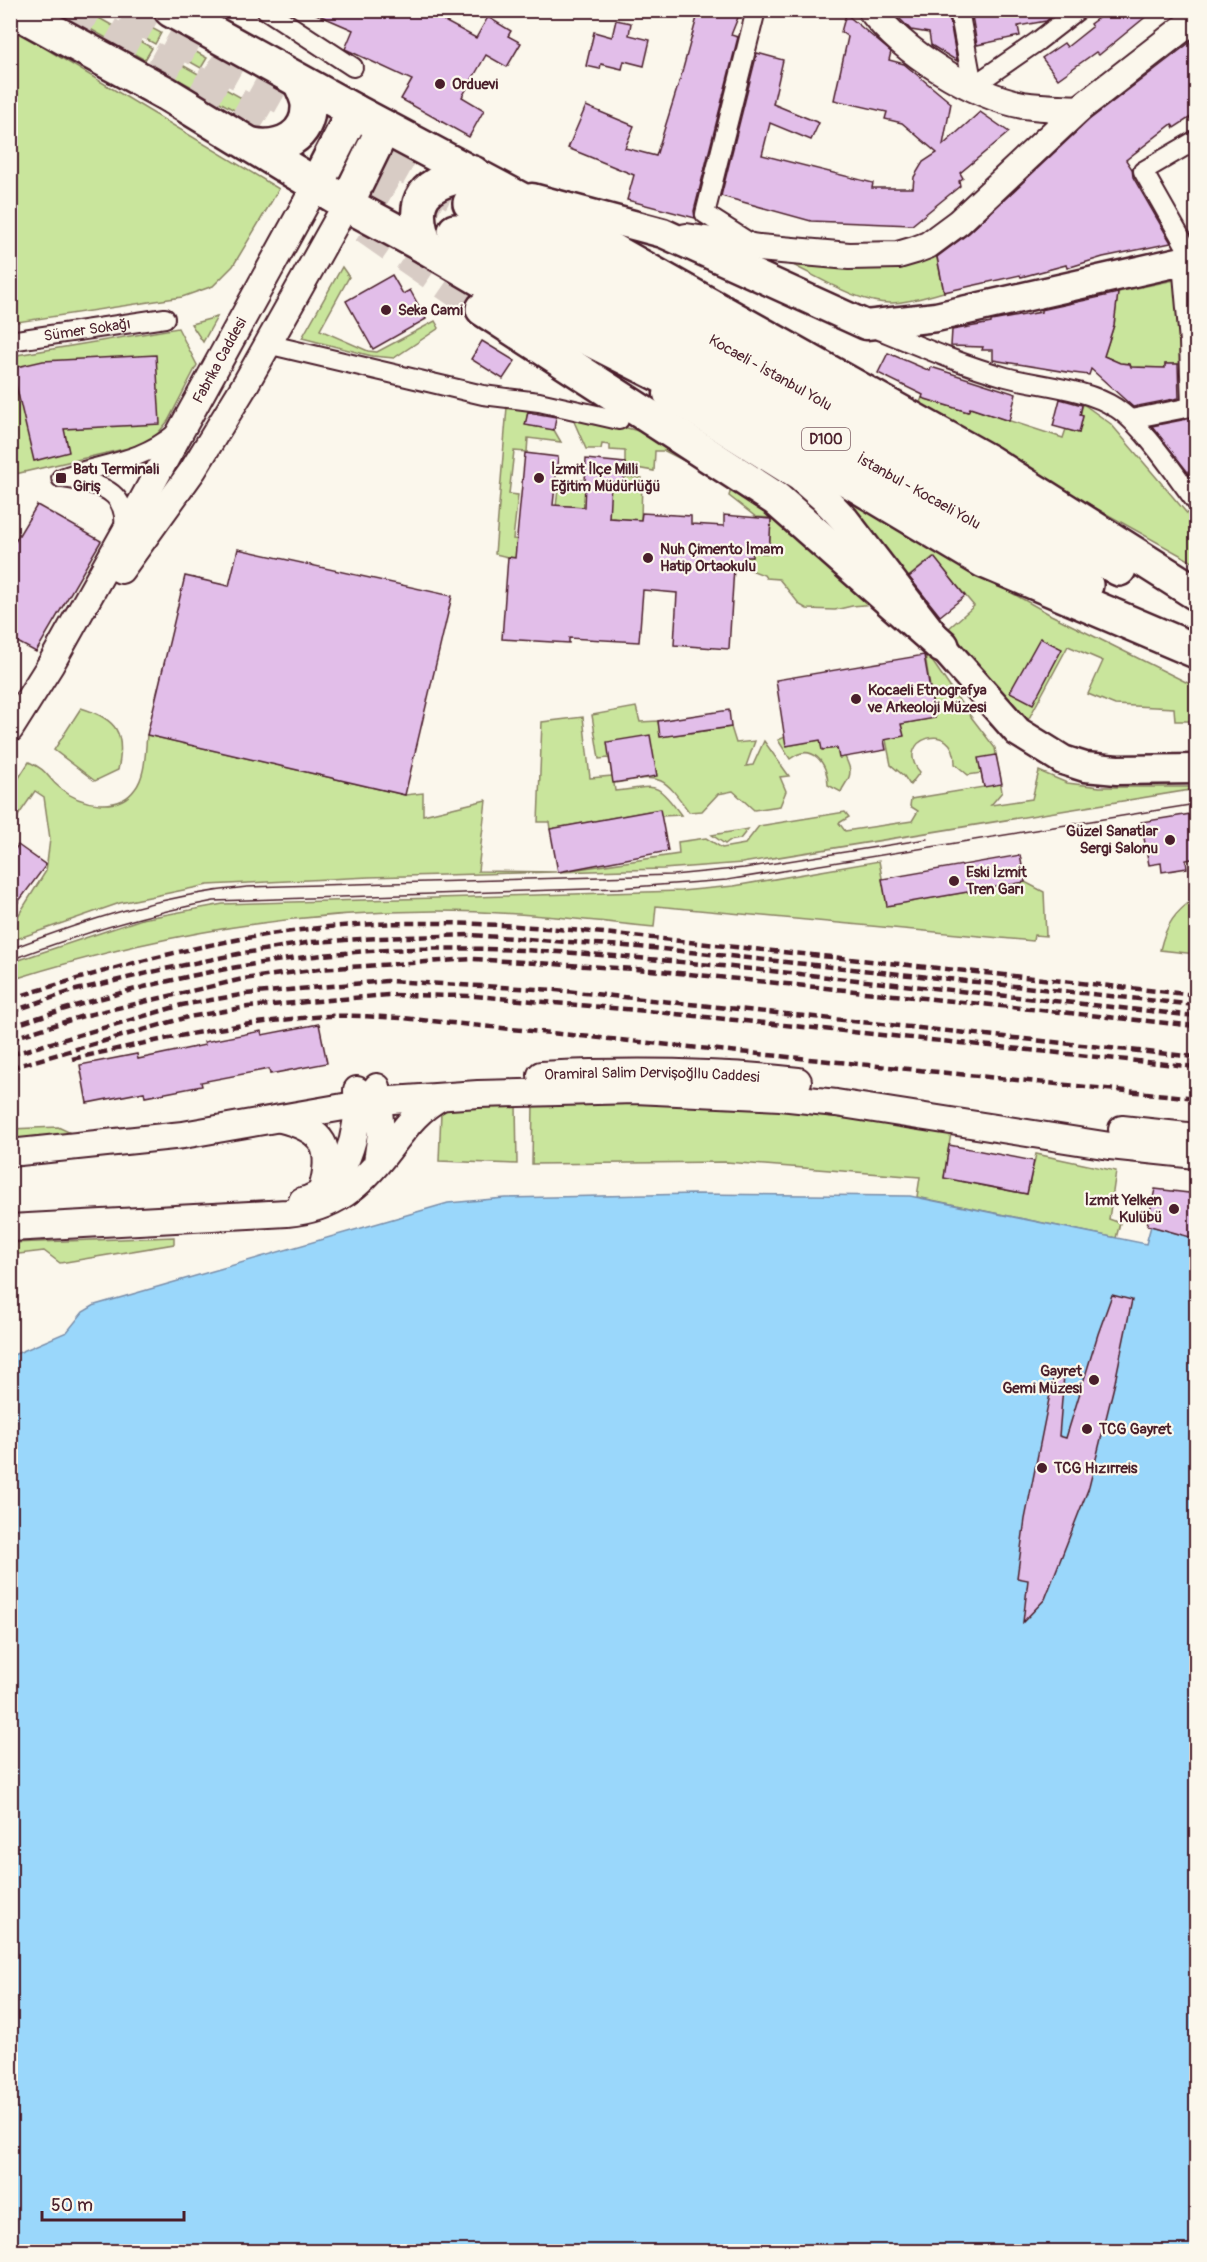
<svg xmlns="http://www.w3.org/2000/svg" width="1207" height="2262" font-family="Pangolin,sans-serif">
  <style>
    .green { fill: #c9e59c; stroke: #8a8264; stroke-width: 1.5 }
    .water { fill: #9ad7fb; stroke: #7a8da8; stroke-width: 1.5 }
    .building { fill: #e2bee9; stroke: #4a1f2b; stroke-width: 1.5 }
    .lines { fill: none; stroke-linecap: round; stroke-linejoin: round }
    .highway-tunnel { stroke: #d8ccc5; stroke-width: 33; stroke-dasharray: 33 16; stroke-linecap: butt }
    .street-casing { stroke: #4a1f2b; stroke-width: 22 }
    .secondary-casing { stroke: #4a1f2b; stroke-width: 30 }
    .primary-casing { stroke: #4a1f2b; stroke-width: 33 }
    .highway-casing { stroke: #4a1f2b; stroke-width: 38 }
    .street { stroke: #fbf7ec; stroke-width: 18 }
    .secondary { stroke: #fbf7ec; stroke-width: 26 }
    .primary { stroke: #fbf7ec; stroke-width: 28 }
    .highway { stroke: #fbf7ec; stroke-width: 33 }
    .tram { stroke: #4a1f2b; stroke-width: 1.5 }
    .rail { stroke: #4a1f2b; stroke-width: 4.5; stroke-dasharray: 9 4.5; stroke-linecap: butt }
    .poi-dot { fill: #4a1f2b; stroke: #fbf7ec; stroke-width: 2 }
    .labels { text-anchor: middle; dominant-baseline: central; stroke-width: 4.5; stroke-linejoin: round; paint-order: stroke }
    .shield { fill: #fbf7ec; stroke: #7f6065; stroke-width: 1.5 }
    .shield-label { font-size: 14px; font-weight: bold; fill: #4a1f2b }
    .poi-label { font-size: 15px; font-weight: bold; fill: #4a1f2b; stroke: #fbf7ec; text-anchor: start }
    .street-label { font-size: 15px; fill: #4a1f2b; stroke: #fbf7ec }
  </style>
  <rect width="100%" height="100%" fill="#fbf7ec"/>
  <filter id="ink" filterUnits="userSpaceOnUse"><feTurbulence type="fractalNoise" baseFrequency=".0167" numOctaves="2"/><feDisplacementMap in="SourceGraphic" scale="12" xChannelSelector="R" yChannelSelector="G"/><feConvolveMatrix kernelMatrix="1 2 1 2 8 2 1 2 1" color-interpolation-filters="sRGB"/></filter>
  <g filter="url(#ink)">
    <g class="green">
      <path d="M92,14L152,48L145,60L85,26Z"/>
      <path d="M127,15L161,33L155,44L122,26Z"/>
      <path d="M10,27L279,189L233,266L213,286L182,297L11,323Z"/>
      <path d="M175,40L207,58L201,68L169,50Z"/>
      <path d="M166,56L265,111L258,123L159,69Z"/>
      <path d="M935,249L944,292C928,296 911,302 893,303C861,305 818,277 789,263Z"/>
      <path d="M342,267L349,277L320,330L368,351L377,352L435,321L439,328L394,358L372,356L302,338Z"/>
      <path d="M1179,279L1182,364H1165V368L1131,367L1128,364L1120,363L1104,356L1114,325L1118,292Z"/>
      <path d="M217,317L203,342L191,324Z"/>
      <path d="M178,328L197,365L168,421L150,443L11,475V356Z"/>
      <path d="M922,398L968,412L970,408L1063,438L1066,429L1079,433L1083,416L1080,415L1083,404L1111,424L1196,524V564L917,408Z"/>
      <path d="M507,407L528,409L526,425L554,430L561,442L528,438L527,452L514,451L509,494L518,495L513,539L548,543L546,560L508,557L495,554Z"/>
      <path d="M572,417L601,421L657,436L710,474L665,451H655L654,471L625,466V451L610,450V445L602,444L601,449H586Z"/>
      <path d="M625,477L642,478L641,520L609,518V508L564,506L555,517L559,479L624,482Z"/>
      <path d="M733,482L876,604L852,606L835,610L807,609L800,605L779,579L766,578L764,575L743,567L744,557H752V552L769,553L771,518L756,517L729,496Z"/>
      <path d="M847,500L1051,615L1196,687V724L1192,721H1175L1174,708L1115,705L1088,694L1103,661L1068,646L1027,722L948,629L974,606L933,557L907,578L842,507Z"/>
      <path d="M925,655H928L965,709L995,748L1002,792L991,805L1032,799L1039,771L1067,783L1100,787H1196V789L742,863L663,869L369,877L208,885L120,903L11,941V927L46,871L50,839L44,797L35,791L11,826V790L29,762C49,771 46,777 60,788C80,805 118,813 135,789C146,775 145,752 147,735L405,795L423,793V815L486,800L478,871L558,872L679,854L678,842L706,838L722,848L745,844L759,826L845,812L849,817L839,823L845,831L912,821L918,811L910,806L911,799L984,787L981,773L968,775L955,764C956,717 892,740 920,772L910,785L904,776L891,765L886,740L842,747C843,757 853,767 849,777C847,783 843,786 841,792L828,785C828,763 812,742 790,759L778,740L785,737L787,746L820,740L823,750L837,748V746L903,736L901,724L935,718Z"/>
      <path d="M636,707L640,722L658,721L661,737L731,727L736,743L755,741L746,766L753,765L764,741L789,776L780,777L786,791L780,806L754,810L733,791L718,794L702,811L689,812C661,772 660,776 614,783L615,791C656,788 653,777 681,815L661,816L659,809L550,829L549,822H538L542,722L583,717L590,778L612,776L609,758L599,759L592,715Z"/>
      <path d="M81,708C117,719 126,733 118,770L95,781L54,750Z"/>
      <path d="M748,829L740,839L729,841L725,844L712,835Z"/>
      <path d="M879,861L887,906L1025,882L1044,892L1046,936L1034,935L1033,941L656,906L654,927C581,919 509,911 436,911C292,911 147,937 11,980V963L22,959L142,919L223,904L681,891L734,886Z"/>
      <path d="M1196,897V954L1160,950C1166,924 1175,912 1196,897Z"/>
      <path d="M533,1103L730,1105L838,1116L951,1133L944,1178L1027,1194L1036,1154L1116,1171L1109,1219L1120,1223L1116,1238L917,1197L920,1177L726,1162L532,1164Z"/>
      <path d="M516,1104L517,1164L439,1161L441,1112L448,1108Z"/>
      <path d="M58,1127L71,1133L11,1141L10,1129Z"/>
      <path d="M174,1237V1244L60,1263L44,1251L11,1255V1243Z"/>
    </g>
    <path class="water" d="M695,1194L910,1196L1146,1244L1151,1226L1196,1239V2251L11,2252V1356L67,1332L83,1312L95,1305L448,1203L505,1198Z"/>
    <g class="building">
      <path d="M307,10H424L476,38L488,17L511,31L508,36L521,43L507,67L486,55L462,97L484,110L469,137L401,99L412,80L345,49L353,30Z"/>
      <path d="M699,10H741L731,35L738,37L694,211L695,218L627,200L634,175L568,148L586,106L634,126L625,148L656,156L681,76Z"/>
      <path d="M896,10H948L957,61L931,45L929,33L911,30L897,16Z"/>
      <path d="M971,10H1059L1046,21L1018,26L1020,36L977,45Z"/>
      <path d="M1109,10H1154L1099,55L1096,52L1058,79L1042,58L1064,43L1067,47L1092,27L1090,24Z"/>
      <path d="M846,14L891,52L889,60L904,64L951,103L943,145L980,112L1009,132L960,173L963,178L959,181L960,186L912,225L811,221L721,196L757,53L783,60L773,104L819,123L811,140L770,123L762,155L873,183L872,188H913L914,177L923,162L937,153L902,123L885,119L887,112L834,100L848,37L841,32Z"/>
      <path d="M616,20L631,23L629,35L650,40L644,66L624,61L622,69L601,64L600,69L586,66L594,32L612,37Z"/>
      <path d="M1197,37V113L1174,128L1172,124L1126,160L1132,169L1133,177L1171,243L1103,257L1067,268L1066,265L1021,277L1020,275L944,292L937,257L969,233L1089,120Z"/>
      <path d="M392,275L403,294L410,290L426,319L373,349L346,301Z"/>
      <path d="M1118,293L1114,325L1104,356L1120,363L1130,364L1131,367L1165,368V364H1178L1179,398L1133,407L1091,369L1089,375L1073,373L993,360V350H982L983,347L951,346L952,330L991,323V321L1041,312V310Z"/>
      <path d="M482,341L515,361L503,379L471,359Z"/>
      <path d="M888,353L930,371L931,367L1016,394L1009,421L970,408L968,412L922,398L923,395L878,373Z"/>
      <path d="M156,355L160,424L64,429L69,452L34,461L12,368L43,361Z"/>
      <path d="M1060,399L1082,405L1080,415L1083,416L1079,433L1053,426Z"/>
      <path d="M528,412L556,417L554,430L525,425Z"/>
      <path d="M1197,417V484L1152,426Z"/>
      <path d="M525,453L558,457L553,505L584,507L586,459L625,463L624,482H611L609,518L641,520L642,513L691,516V524L724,526V515L771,519L769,553L752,552V557H744L743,567H734L729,649L674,645L677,593L643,590L639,642L569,638V643L502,639L508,557L515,558Z"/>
      <path d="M37,505L101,541L36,652L10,638V550Z"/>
      <path d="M238,549L452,596L405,795L147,735L185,576L229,586Z"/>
      <path d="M934,557L965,596L940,616L909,577Z"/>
      <path d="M1040,638L1062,649L1033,704L1010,692Z"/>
      <path d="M924,655L935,718L901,724L904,736L884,740L886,750L839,758L837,748L822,750L820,740L786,746L776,680Z"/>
      <path d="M729,710L731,727L660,737L658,721Z"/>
      <path d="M650,735L657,776L613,783L607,742Z"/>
      <path d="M996,755L1002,784L984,787L978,758Z"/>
      <path d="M660,809L668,851L558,872L550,829Z"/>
      <path d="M1197,813V858L1186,860L1187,868L1162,872L1161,863L1149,865L1141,822Z"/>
      <path d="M18,845L46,865L10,913V856Z"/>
      <path d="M1020,855L1025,882L887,906L882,879Z"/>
      <path d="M319,1024L327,1063L270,1074L269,1069L201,1082L202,1086L145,1097L144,1092L87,1103L80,1065L137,1054L138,1059L205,1045L204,1042L261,1031L262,1035Z"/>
      <path d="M949,1145L1034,1161L1027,1194L944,1178Z"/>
      <path d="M1155,1189L1197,1194V1239L1147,1225Z"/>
      <path d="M1112,1295L1132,1300L1115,1382L1089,1487L1045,1599L1023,1622L1028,1580L1017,1578L1025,1519L1054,1374L1064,1375L1059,1436L1066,1438L1098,1334Z"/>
    </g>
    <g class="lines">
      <g class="highway-tunnel">
        <path d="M65,10L252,113L417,210L455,231"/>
        <path d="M126,10L461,198"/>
        <path d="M365,227L483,309"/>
      </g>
      <defs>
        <g id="street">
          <path d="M266,10L353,67"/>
          <path d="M959,10L973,86L1038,41L1078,10"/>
          <path d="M752,244L705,214L756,10"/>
          <path d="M1193,259L1143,171L1196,140"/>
          <path d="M1182,263L1189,342L1191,407"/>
          <path d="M872,327C916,345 960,364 1006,377C1040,386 1086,388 1116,408C1143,425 1176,476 1196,502"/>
          <path id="s1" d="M10,341L165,318"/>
          <path d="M267,344L483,395L539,402L619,420"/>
          <path d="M1131,419L1196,406"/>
          <path d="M61,478C103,463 140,463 176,433"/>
          <path d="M63,478C98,484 129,489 124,532"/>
        </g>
        <g id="secondary">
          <path d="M871,10C904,53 971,95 1023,105C1042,108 1061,108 1079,109"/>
          <path d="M686,237L759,248L849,256L898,255L915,250L928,245L959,222L1079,109L1196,18"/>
          <path d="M121,570L193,470L245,385L347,203"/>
          <path id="s2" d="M10,729L51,664L124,534L316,185"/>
          <path id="s3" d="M541,1075C627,1071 713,1071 798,1081"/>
          <path d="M281,1119C324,1130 334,1147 322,1190"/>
          <path d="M1122,1129L1196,1137"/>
          <path d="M10,1153L183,1135L378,1101L478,1094L635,1090L780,1097L836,1103L1110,1146L1196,1155"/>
          <path d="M377,1162L381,1133L377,1087"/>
          <path d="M302,1201C347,1190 360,1129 357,1090"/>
          <path d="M10,1228L287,1213C334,1209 361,1186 389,1149C406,1127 416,1111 441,1097"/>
        </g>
        <g id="primary">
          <path d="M532,198L663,233L866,325L936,317L1196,258"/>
          <path d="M668,394L800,477L824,498L845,520L942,646L1018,732L1063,760L1085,767L1117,770L1196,769"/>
        </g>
        <g id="highway">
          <path d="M14,10L167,94L359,211L426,247L542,315L741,416L984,561L1196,651"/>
          <path d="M171,10L354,111L533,206L989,462L1196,593"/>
          <path d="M253,145C280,150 310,137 308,104C307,97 303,89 300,82"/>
          <path d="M316,185L354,111"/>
          <path d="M347,203L384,127"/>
          <path id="s4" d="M470,203L1119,569"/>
          <path id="s5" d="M455,231L1086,585"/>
          <path d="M426,247C407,198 424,182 473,173"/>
          <path d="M483,309L776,499L942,646"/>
        </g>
      </defs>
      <use href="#street" class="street-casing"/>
      <use href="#secondary" class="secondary-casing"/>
      <use href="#primary" class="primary-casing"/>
      <use href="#highway" class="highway-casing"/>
      <use href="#street" class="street"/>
      <use href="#secondary" class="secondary"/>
      <use href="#primary" class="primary"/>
      <use href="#highway" class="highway"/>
      <g class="tram">
        <path d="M10,949C90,919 162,895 247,887L673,875L744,868L927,839"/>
        <path d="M10,960C77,935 144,914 214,901L619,888L727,880L1196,804"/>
      </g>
      <g class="rail">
        <path d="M10,999C108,969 208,940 309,929C451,913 595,932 735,947C889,963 1043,979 1196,995"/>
        <path d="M10,1012L72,991L165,969L238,954L312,942L379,938L471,935L652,948L1196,1005"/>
        <path d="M10,1027C109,993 211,967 315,956C467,938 620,956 771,971C913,986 1055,1001 1196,1016"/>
        <path d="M10,1039L83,1016L243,979L319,969L473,959L650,970L1196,1026"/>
        <path d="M10,1055L182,1005L246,994L386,981L556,990L1196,1057"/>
        <path d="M72,1059C157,1040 242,1021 329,1016C353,1015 378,1017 402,1018L1196,1098"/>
        <path d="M10,1068L188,1017L248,1007L388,995L475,996L647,1011L1196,1067"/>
      </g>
    </g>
  </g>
  <g class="poi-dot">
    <circle cx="440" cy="84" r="6"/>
    <circle cx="386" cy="310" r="6"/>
    <rect x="55" y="472" width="12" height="12" rx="3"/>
    <circle cx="539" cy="478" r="6"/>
    <circle cx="648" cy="558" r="6"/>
    <circle cx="856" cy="699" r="6"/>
    <circle cx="1170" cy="840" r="6"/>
    <circle cx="954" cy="881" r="6"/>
    <circle cx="1174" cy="1209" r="6"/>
    <circle cx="1094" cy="1380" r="6"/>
    <circle cx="1087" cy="1429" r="6"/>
    <circle cx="1042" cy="1468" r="6"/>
  </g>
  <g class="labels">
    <rect class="shield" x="802" y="428" width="48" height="22" rx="4.5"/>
    <g class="shield-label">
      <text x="826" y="439">D100</text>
    </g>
    <g class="poi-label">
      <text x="452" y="84">Orduevi</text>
      <text x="398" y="310">Seka Cami</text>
      <text x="73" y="469">Batı Terminali<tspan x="73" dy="17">Giriş</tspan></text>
      <text x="551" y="469">İzmit İlçe Milli<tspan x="551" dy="17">Eğitim Müdürlüğü</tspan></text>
      <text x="660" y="549">Nuh Çimento İmam<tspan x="660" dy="17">Hatip Ortaokulu</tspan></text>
      <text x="868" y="690">Kocaeli Etnografya<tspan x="868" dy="17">ve Arkeoloji Müzesi</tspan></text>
      <text x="1158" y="831" text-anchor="end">Güzel Sanatlar<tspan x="1158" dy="17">Sergi Salonu</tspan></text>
      <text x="966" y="872">Eski İzmit<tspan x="966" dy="17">Tren Garı</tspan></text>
      <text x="1162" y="1200" text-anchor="end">İzmit Yelken<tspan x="1162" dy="17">Kulübü</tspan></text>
      <text x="1082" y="1371" text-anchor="end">Gayret<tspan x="1082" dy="17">Gemi Müzesi</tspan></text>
      <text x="1099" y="1429">TCG Gayret</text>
      <text x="1054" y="1468">TCG Hızırreis</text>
    </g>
    <g class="street-label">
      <text stroke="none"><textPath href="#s1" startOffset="78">Sümer Sokağı</textPath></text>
      <text stroke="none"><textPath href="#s2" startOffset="424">Fabrika Caddesi</textPath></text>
      <text stroke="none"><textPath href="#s4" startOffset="345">Kocaeli - İstanbul Yolu</textPath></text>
      <text stroke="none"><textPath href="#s5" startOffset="532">İstanbul - Kocaeli Yolu</textPath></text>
      <text stroke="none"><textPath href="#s3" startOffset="111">Oramiral Salim Dervişoğllu Caddesi</textPath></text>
    </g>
  </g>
  <rect width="1207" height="2262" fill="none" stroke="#fbf7ec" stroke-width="36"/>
  <rect x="18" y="18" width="1171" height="2226" fill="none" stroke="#4a1f2b" stroke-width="2" filter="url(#ink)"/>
  <path d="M42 2211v9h142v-9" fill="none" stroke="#4a1f2b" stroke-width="3"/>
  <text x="51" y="2211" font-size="18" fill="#4a1f2b" stroke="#fbf7ec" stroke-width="4.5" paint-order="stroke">50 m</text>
</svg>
